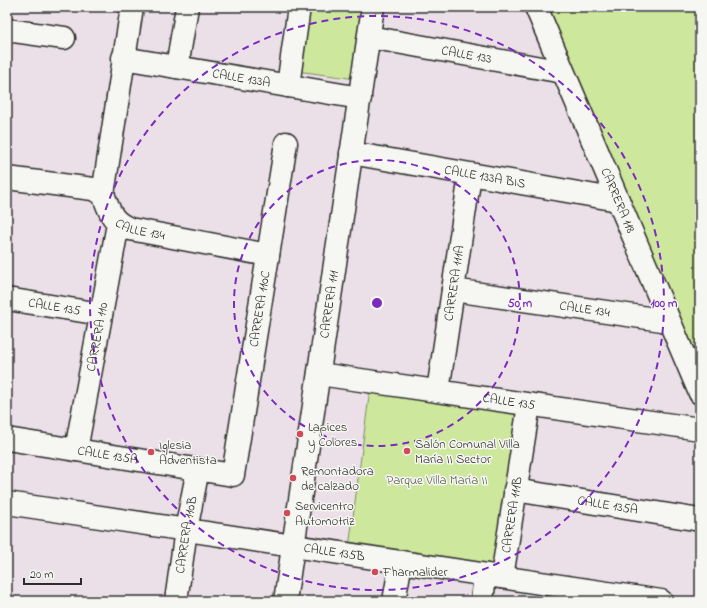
<svg xmlns="http://www.w3.org/2000/svg" width="707" height="608" font-family="'Indie Flower',sans-serif">
  <style>
    .green { fill: #cde79d; stroke: #7c8964 }
    .lines { fill: none; stroke-linecap: round; stroke-linejoin: round }
    .minor-casing { stroke: #2b2b2b; stroke-width: 25 }
    .minor { stroke: #f6f6f2; stroke-width: 22 }
    .ring { fill: none; stroke: #7b2cbf; stroke-width: 2; stroke-dasharray: 7 5 }
    .poi-dot { fill: #d1495b; stroke: #f6f6f2; stroke-width: 1.5 }
    .labels { text-anchor: middle; dominant-baseline: central; stroke-width: 3; stroke-linejoin: round; paint-order: stroke }
    .street-label { font-size: 13px; fill: #2b2b2b; stroke: #f6f6f2 }
    .poi-label { font-size: 13px; fill: #2b2b2b; stroke: #f6f6f2; text-anchor: start }
    .park-label { font-size: 13px; fill: #545a48; stroke: #f6f6f2 }
    .centre { fill: #7b2cbf; stroke: #f6f6f2; stroke-width: 2 }
    .ring-label { font-size: 12px; text-anchor: middle; font-weight: bold; fill: #7b2cbf; stroke: #f6f6f2; stroke-width: 3; stroke-linejoin: round; paint-order: stroke }
  </style>
  <rect width="100%" height="100%" fill="#ece0e8"/>
  <filter id="ink" filterUnits="userSpaceOnUse"><feTurbulence type="fractalNoise" baseFrequency=".025" numOctaves="2"/><feDisplacementMap in="SourceGraphic" scale="8" xChannelSelector="R" yChannelSelector="G"/><feConvolveMatrix kernelMatrix="1 2 1 2 8 2 1 2 1" color-interpolation-filters="sRGB"/></filter>
  <g filter="url(#ink)">
    <g class="green">
      <path d="M307,7H367L356,79L297,71Z"/>
      <path d="M546,7H700V376Z"/>
      <path d="M371,381L529,405L502,577L348,555Z"/>
    </g>
    <g class="lines">
      <defs>
        <g id="minor">
          <path id="s1" d="M536,7L700,393"/>
          <path d="M7,30L64,38"/>
          <path id="s2" d="M369,37L563,72"/>
          <path id="s3" d="M123,58L360,98"/>
          <path d="M177,67L187,7"/>
          <path d="M288,86L299,7"/>
          <path id="s4" d="M351,153L618,200"/>
          <path id="s5" d="M7,178L93,189L103,194C110,212 111,221 130,229L268,255"/>
          <path d="M103,194L132,7"/>
          <path id="s6" d="M453,290L669,321"/>
          <path id="s7" d="M7,299L101,314"/>
          <path id="s8" d="M319,374L700,429"/>
          <path id="s9" d="M438,391L470,175"/>
          <path id="s10" d="M7,439L233,475L286,143"/>
          <path id="s11" d="M76,450L118,224"/>
          <path id="s12" d="M515,490L700,520"/>
          <path id="s13" d="M7,503L661,601"/>
          <path id="s14" d="M502,577L529,405"/>
          <path id="s15" d="M176,601L186,530L198,469"/>
          <path id="s16" d="M285,601L373,7"/>
          <path d="M394,601L401,562"/>
          <path d="M482,601L485,575"/>
        </g>
      </defs>
      <use href="#minor" class="minor-casing"/>
      <use href="#minor" class="minor"/>
    </g>
  </g>
  <g class="ring">
    <circle cx="377" cy="303" r="143"/>
    <circle cx="377" cy="303" r="287"/>
  </g>
  <g class="poi-dot">
    <circle cx="300" cy="434" r="4"/>
    <circle cx="407" cy="451" r="4"/>
    <circle cx="151" cy="452" r="4"/>
    <circle cx="293" cy="478" r="4"/>
    <circle cx="287" cy="513" r="4"/>
    <circle cx="375" cy="572" r="4"/>
  </g>
  <g class="labels">
    <g class="street-label">
      <text stroke="none"><textPath href="#s2" startOffset="99">CALLE 133</textPath></text>
      <text stroke="none"><textPath href="#s3" startOffset="120">CALLE 133A</textPath></text>
      <text stroke="none"><textPath href="#s4" startOffset="136">CALLE 133A BIS</textPath></text>
      <text stroke="none"><textPath href="#s1" startOffset="210">CARRERA 118</textPath></text>
      <text stroke="none"><textPath href="#s5" startOffset="154">CALLE 134</textPath></text>
      <text stroke="none"><textPath href="#s9" startOffset="109">CARRERA 111A</textPath></text>
      <text stroke="none"><textPath href="#s16" startOffset="300">CARRERA 111</textPath></text>
      <text stroke="none"><textPath href="#s7" startOffset="48">CALLE 135</textPath></text>
      <text stroke="none"><textPath href="#s10" startOffset="397">CARRERA 110C</textPath></text>
      <text stroke="none"><textPath href="#s6" startOffset="133">CALLE 134</textPath></text>
      <text stroke="none"><textPath href="#s11" startOffset="115">CARRERA 110</textPath></text>
      <text stroke="none"><textPath href="#s8" startOffset="192">CALLE 135</textPath></text>
      <text stroke="none"><textPath href="#s10" startOffset="102">CALLE 135A</textPath></text>
      <text stroke="none"><textPath href="#s12" startOffset="94">CALLE 135A</textPath></text>
      <text stroke="none"><textPath href="#s14" startOffset="63">CARRERA 111B</textPath></text>
      <text stroke="none"><textPath href="#s15" startOffset="67">CARRERA 110B</textPath></text>
      <text stroke="none"><textPath href="#s13" startOffset="331">CALLE 135B</textPath></text>
    </g>
    <g class="poi-label">
      <text x="308" y="427">Lapices<tspan x="308" dy="15">y Colores</tspan></text>
      <text x="415" y="444">Salón Comunal Villa<tspan x="415" dy="15">María II Sector</tspan></text>
      <text x="159" y="445">Iglesia<tspan x="159" dy="15">Adventista</tspan></text>
      <text x="301" y="471">Remontadora<tspan x="301" dy="15">de calzado</tspan></text>
      <text x="295" y="506">Servicentro<tspan x="295" dy="15">Automotriz</tspan></text>
      <text x="383" y="572">Fharmalider</text>
    </g>
    <g class="park-label">
      <text x="437" y="480">Parque Villa María II</text>
    </g>
  </g>
  <circle cx="377" cy="303" r="6" class="centre"/>
  <g class="ring-label">
    <text x="520" y="307">50 m</text>
    <text x="664" y="307">100 m</text>
  </g>
  <rect width="707" height="608" fill="none" stroke="#f6f6f2" stroke-width="24"/>
  <rect x="12" y="12" width="683" height="584" fill="none" stroke="#2b2b2b" stroke-width="1.5" filter="url(#ink)"/>
  <path d="M24 578v6h57v-6" fill="none" stroke="#2b2b2b" stroke-width="2"/>
  <text x="30" y="578" font-size="12" fill="#2b2b2b" stroke="#f6f6f2" stroke-width="3" paint-order="stroke">20 m</text>
</svg>
